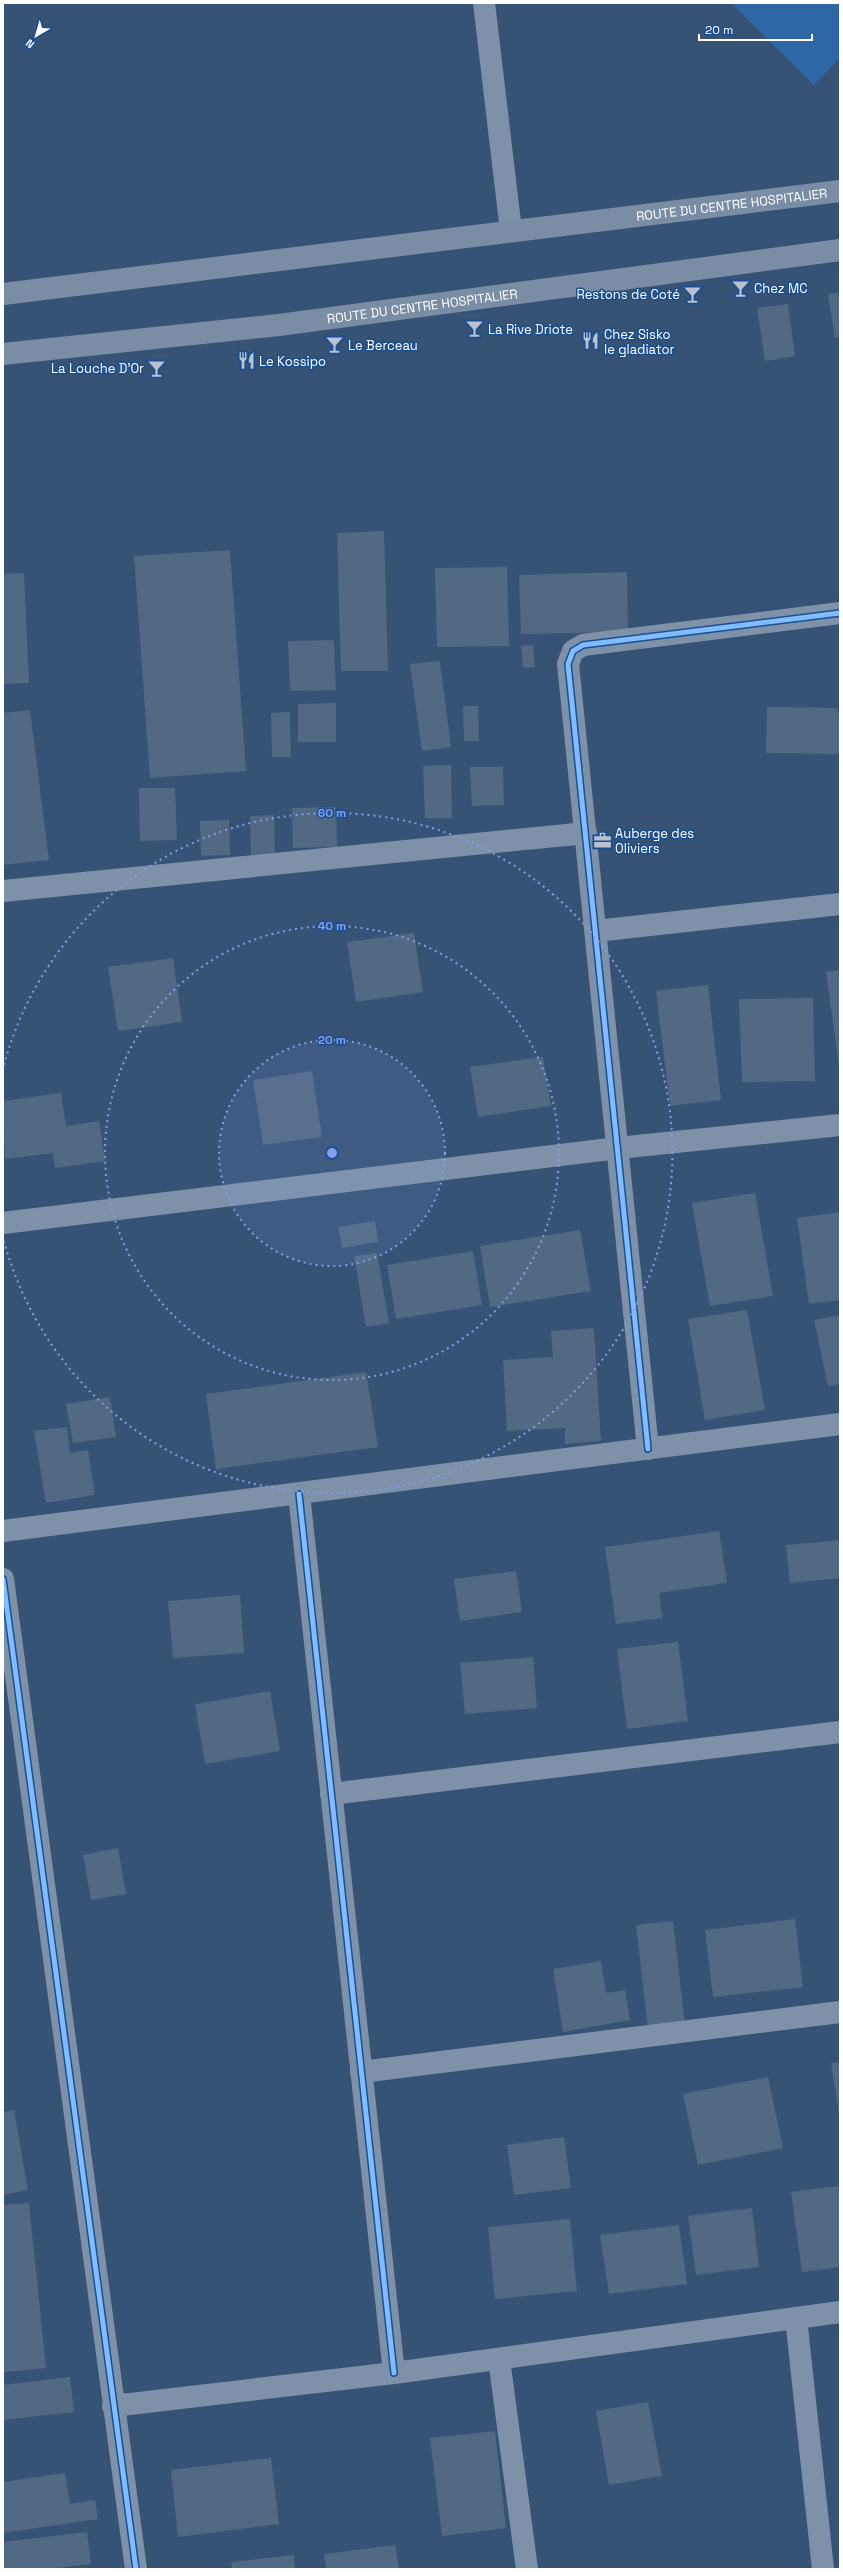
<svg xmlns="http://www.w3.org/2000/svg" width="843" height="2572" font-family="'Space Grotesk',sans-serif">
  <style>
    .green { fill: #2f66a5 }
    .building { fill: #526984 }
    .lines { fill: none; stroke-linecap: round; stroke-linejoin: round }
    .street { stroke: #7d92a8; stroke-width: 22 }
    .secondary { stroke: #798da4; stroke-width: 22 }
    .cycleway-casing { stroke: #1b4f8f; stroke-width: 8 }
    .cycleway { stroke: #80bcff; stroke-width: 5 }
    .ring { fill: none; stroke: #839eea; stroke-width: 2; stroke-dasharray: 2 4 }
    .labels { text-anchor: middle; dominant-baseline: central; stroke-width: 3; stroke-linejoin: round; paint-order: stroke }
    .street-label { font-size: 13px; fill: #fff; stroke: #1b4f8f }
    .poi-label { font-size: 13px; fill: #fff; stroke: #1b4f8f; text-anchor: start }
    .centre { fill: #839eea; stroke: #1b4f8f; stroke-width: 2 }
    .ring-label { font-size: 12px; text-anchor: middle; font-weight: bold; fill: #839eea; stroke: #1b4f8f; stroke-width: 3; stroke-linejoin: round; paint-order: stroke }
  </style>
  <rect width="100%" height="100%" fill="#365274"/>
  <path class="green" d="M731,3H840V58L814,85Z"/>
  <g class="building">
    <path d="M840,292V337L835,338L828,294Z"/>
    <path d="M788,304L795,356L765,361L757,308Z"/>
    <path d="M384,531L388,671H341L337,533Z"/>
    <path d="M230,550L246,771L150,778L134,556Z"/>
    <path d="M507,567L509,646L437,647L435,568Z"/>
    <path d="M627,572L628,632L521,634L519,575Z"/>
    <path d="M24,573L29,683L3,684V574Z"/>
    <path d="M334,640L336,690L290,691L288,641Z"/>
    <path d="M533,645L535,667L523,668L521,646Z"/>
    <path d="M440,661L451,747L422,751L410,664Z"/>
    <path d="M336,703V742H298V704Z"/>
    <path d="M463,706H478L479,741H464Z"/>
    <path d="M767,707L837,708L840,716V754L766,753Z"/>
    <path d="M30,710L49,860L3,865V713Z"/>
    <path d="M290,712L291,757H272L271,713Z"/>
    <path d="M451,765L452,818H425L423,766Z"/>
    <path d="M470,767H503L504,805L472,806Z"/>
    <path d="M139,788H175L177,840L140,841Z"/>
    <path d="M336,807L337,847L293,848L292,808Z"/>
    <path d="M274,815L275,855L251,856L250,816Z"/>
    <path d="M229,820L230,855L201,856L200,821Z"/>
    <path d="M414,933L423,992L356,1002L347,942Z"/>
    <path d="M173,958L182,1022L118,1031L108,967Z"/>
    <path d="M840,970V1067H839L826,972Z"/>
    <path d="M708,985L721,1100L670,1106L656,991Z"/>
    <path d="M813,998L815,1081L742,1082L739,999Z"/>
    <path d="M543,1057L551,1106L478,1117L470,1067Z"/>
    <path d="M312,1071L322,1137L263,1145L253,1080Z"/>
    <path d="M61,1093L66,1126L99,1121L105,1161L55,1168L53,1153L5,1159L3,1101Z"/>
    <path d="M755,1193L773,1296L710,1306L692,1203Z"/>
    <path d="M840,1212V1300L809,1304L797,1218Z"/>
    <path d="M375,1221L378,1242L342,1248L338,1227Z"/>
    <path d="M580,1230L591,1291L490,1307L480,1246Z"/>
    <path d="M473,1251L482,1305L396,1319L387,1265Z"/>
    <path d="M377,1253L389,1323L366,1327L354,1256Z"/>
    <path d="M747,1310L765,1410L705,1420L688,1319Z"/>
    <path d="M840,1315V1384L828,1386L814,1320Z"/>
    <path d="M594,1328L601,1441L565,1444V1428L507,1431L503,1360L553,1357L551,1331Z"/>
    <path d="M366,1372L378,1447L216,1469L206,1394Z"/>
    <path d="M110,1397L116,1437L73,1443L66,1404Z"/>
    <path d="M67,1427L70,1453L88,1450L95,1495L46,1503L34,1431Z"/>
    <path d="M719,1531L727,1583L659,1593L662,1618L616,1624L605,1547Z"/>
    <path d="M840,1540V1578L790,1583L786,1545Z"/>
    <path d="M516,1571L522,1612L460,1621L454,1579Z"/>
    <path d="M240,1595L244,1653L173,1658L168,1601Z"/>
    <path d="M678,1642L688,1721L627,1729L617,1649Z"/>
    <path d="M533,1657L537,1708L465,1714L460,1663Z"/>
    <path d="M270,1691L280,1751L205,1764L195,1704Z"/>
    <path d="M118,1848L126,1894L91,1900L83,1855Z"/>
    <path d="M795,1919L803,1987L713,1997L705,1930Z"/>
    <path d="M673,1921L685,2024L648,2028L636,1925Z"/>
    <path d="M601,1961L606,1993L625,1990L630,2020L563,2032L553,1969Z"/>
    <path d="M840,2062V2113H839L831,2063Z"/>
    <path d="M768,2077L783,2148L698,2165L683,2094Z"/>
    <path d="M14,2110L28,2190L3,2195V2112Z"/>
    <path d="M564,2137L571,2188L514,2195L507,2145Z"/>
    <path d="M839,2186L840,2267L802,2272L791,2192Z"/>
    <path d="M29,2203L46,2368L3,2372V2205Z"/>
    <path d="M752,2208L759,2267L696,2275L688,2216Z"/>
    <path d="M570,2219L577,2291L495,2299L488,2227Z"/>
    <path d="M679,2225L687,2284L609,2294L600,2235Z"/>
    <path d="M70,2377L74,2412L3,2420V2385Z"/>
    <path d="M648,2402L662,2476L609,2485L596,2411Z"/>
    <path d="M495,2431L506,2528L442,2536L430,2438Z"/>
    <path d="M271,2458L279,2524L178,2537L171,2470Z"/>
    <path d="M65,2473L70,2504L95,2500L98,2519L3,2533V2482Z"/>
    <path d="M87,2532L91,2564L48,2569H3V2542Z"/>
    <path d="M395,2545L399,2569H326L324,2554Z"/>
    <path d="M294,2555L295,2569H232L231,2562Z"/>
  </g>
  <g class="lines">
    <g class="street">
      <path d="M484,3L511,231"/>
      <path d="M3,891L586,833"/>
      <path d="M596,931L840,904"/>
      <path d="M3,1223L618,1148L840,1125"/>
      <path d="M648,1449L568,664L573,651L583,645L840,613"/>
      <path d="M299,1494L394,2373"/>
      <path d="M3,1531L840,1424"/>
      <path d="M3,1579L136,2569"/>
      <path d="M331,1794L840,1732"/>
      <path d="M361,2072L840,2012"/>
      <path d="M796,2318L823,2569"/>
      <path d="M499,2359L527,2569"/>
      <path d="M113,2406L394,2373L840,2312"/>
    </g>
    <g class="secondary">
      <path id="s1" d="M3,294L840,191"/>
      <path id="s2" d="M3,354L279,325L840,250"/>
    </g>
    <defs>
      <g id="cycleway">
        <path d="M648,1449L568,664L573,651L583,645L840,613"/>
        <path d="M299,1494L394,2373"/>
        <path d="M3,1579L136,2569"/>
      </g>
    </defs>
    <use href="#cycleway" class="cycleway-casing"/>
    <use href="#cycleway" class="cycleway"/>
  </g>
  <circle cx="332" cy="1153" r="113" fill="#839eea" fill-opacity=".12"/>
  <g class="ring">
    <circle cx="332" cy="1153" r="113"/>
    <circle cx="332" cy="1153" r="227"/>
    <path d="M4 1065A340 340 0 1 1 4 1241"/>
  </g>
  <defs>
    <symbol id="bar-bare" viewBox="-9 -9 18 18"><path d="M-6-5H6L.8 .8V4.5H3.5V6h-7V4.5H-.8V.8Z" fill="#b9c2ce" stroke="#1b4f8f" stroke-width="2.5" paint-order="stroke"/></symbol>
    <symbol id="restaurant-bare" viewBox="-9 -9 18 18"><path d="M-5-6h1v4h1v-4h1v4h1v-4h1v5L-1.5 .5V6h-2V.5L-5-1ZM5-6V6H3V1.5H1.5Q1.5-4 5-6Z" fill="#b9c2ce" stroke="#1b4f8f" stroke-width="2.5" paint-order="stroke"/></symbol>
    <symbol id="office-bare" viewBox="-9 -9 18 18"><path d="M-6-3h4V-5.5h4V-3h4V5H-6ZM-1-4.5V-3h2v-1.5ZM-6 0V1H6V0Z" fill="#b9c2ce" stroke="#1b4f8f" stroke-width="2.5" paint-order="stroke"/></symbol>
  </defs>
  <g fill-rule="evenodd">
    <use href="#bar-bare" x="728" y="276" width="25" height="25"/>
    <use href="#bar-bare" x="680" y="282" width="25" height="25"/>
    <use href="#bar-bare" x="462" y="316" width="25" height="25"/>
    <use href="#restaurant-bare" x="578" y="328" width="25" height="25"/>
    <use href="#bar-bare" x="322" y="332" width="25" height="25"/>
    <use href="#restaurant-bare" x="234" y="348" width="25" height="25"/>
    <use href="#bar-bare" x="144" y="356" width="25" height="25"/>
    <use href="#office-bare" x="590" y="828" width="25" height="25"/>
  </g>
  <g class="labels">
    <g class="street-label">
      <text stroke="none"><textPath href="#s1" startOffset="734">ROUTE DU CENTRE HOSPITALIER</textPath></text>
      <text stroke="none"><textPath href="#s2" startOffset="422">ROUTE DU CENTRE HOSPITALIER</textPath></text>
    </g>
    <g class="poi-label">
      <text x="754" y="288">Chez MC</text>
      <text x="680" y="294" text-anchor="end">Restons de Coté</text>
      <text x="488" y="329">La Rive Driote</text>
      <text x="604" y="334">Chez Sisko<tspan x="604" dy="15">le gladiator</tspan></text>
      <text x="348" y="345">Le Berceau</text>
      <text x="259" y="361">Le Kossipo</text>
      <text x="144" y="368" text-anchor="end">La Louche D'Or</text>
      <text x="615" y="833">Auberge des<tspan x="615" dy="15">Oliviers</tspan></text>
    </g>
  </g>
  <circle cx="332" cy="1153" r="6" class="centre"/>
  <g class="ring-label">
    <text x="332" y="817">60 m</text>
    <text x="332" y="930">40 m</text>
    <text x="332" y="1044">20 m</text>
  </g>
  <rect width="843" height="2572" fill="none" stroke="#ffffff" stroke-width="8"/>
  <g transform="translate(36 36) rotate(218)" stroke="#1b4f8f" stroke-width="3" paint-order="stroke">
  <path d="M0-3L7 15L0 10L-7 15Z" fill="#ffffff"/>
  <text y="-6" font-size="11" font-weight="bold" text-anchor="middle" fill="#ffffff">N</text>
  </g>
  <path d="M699 34v6h113v-6" fill="none" stroke="#ffffff" stroke-width="2"/>
  <text x="705" y="34" font-size="12" fill="#ffffff" stroke="#1b4f8f" stroke-width="3" paint-order="stroke">20 m</text>
</svg>
